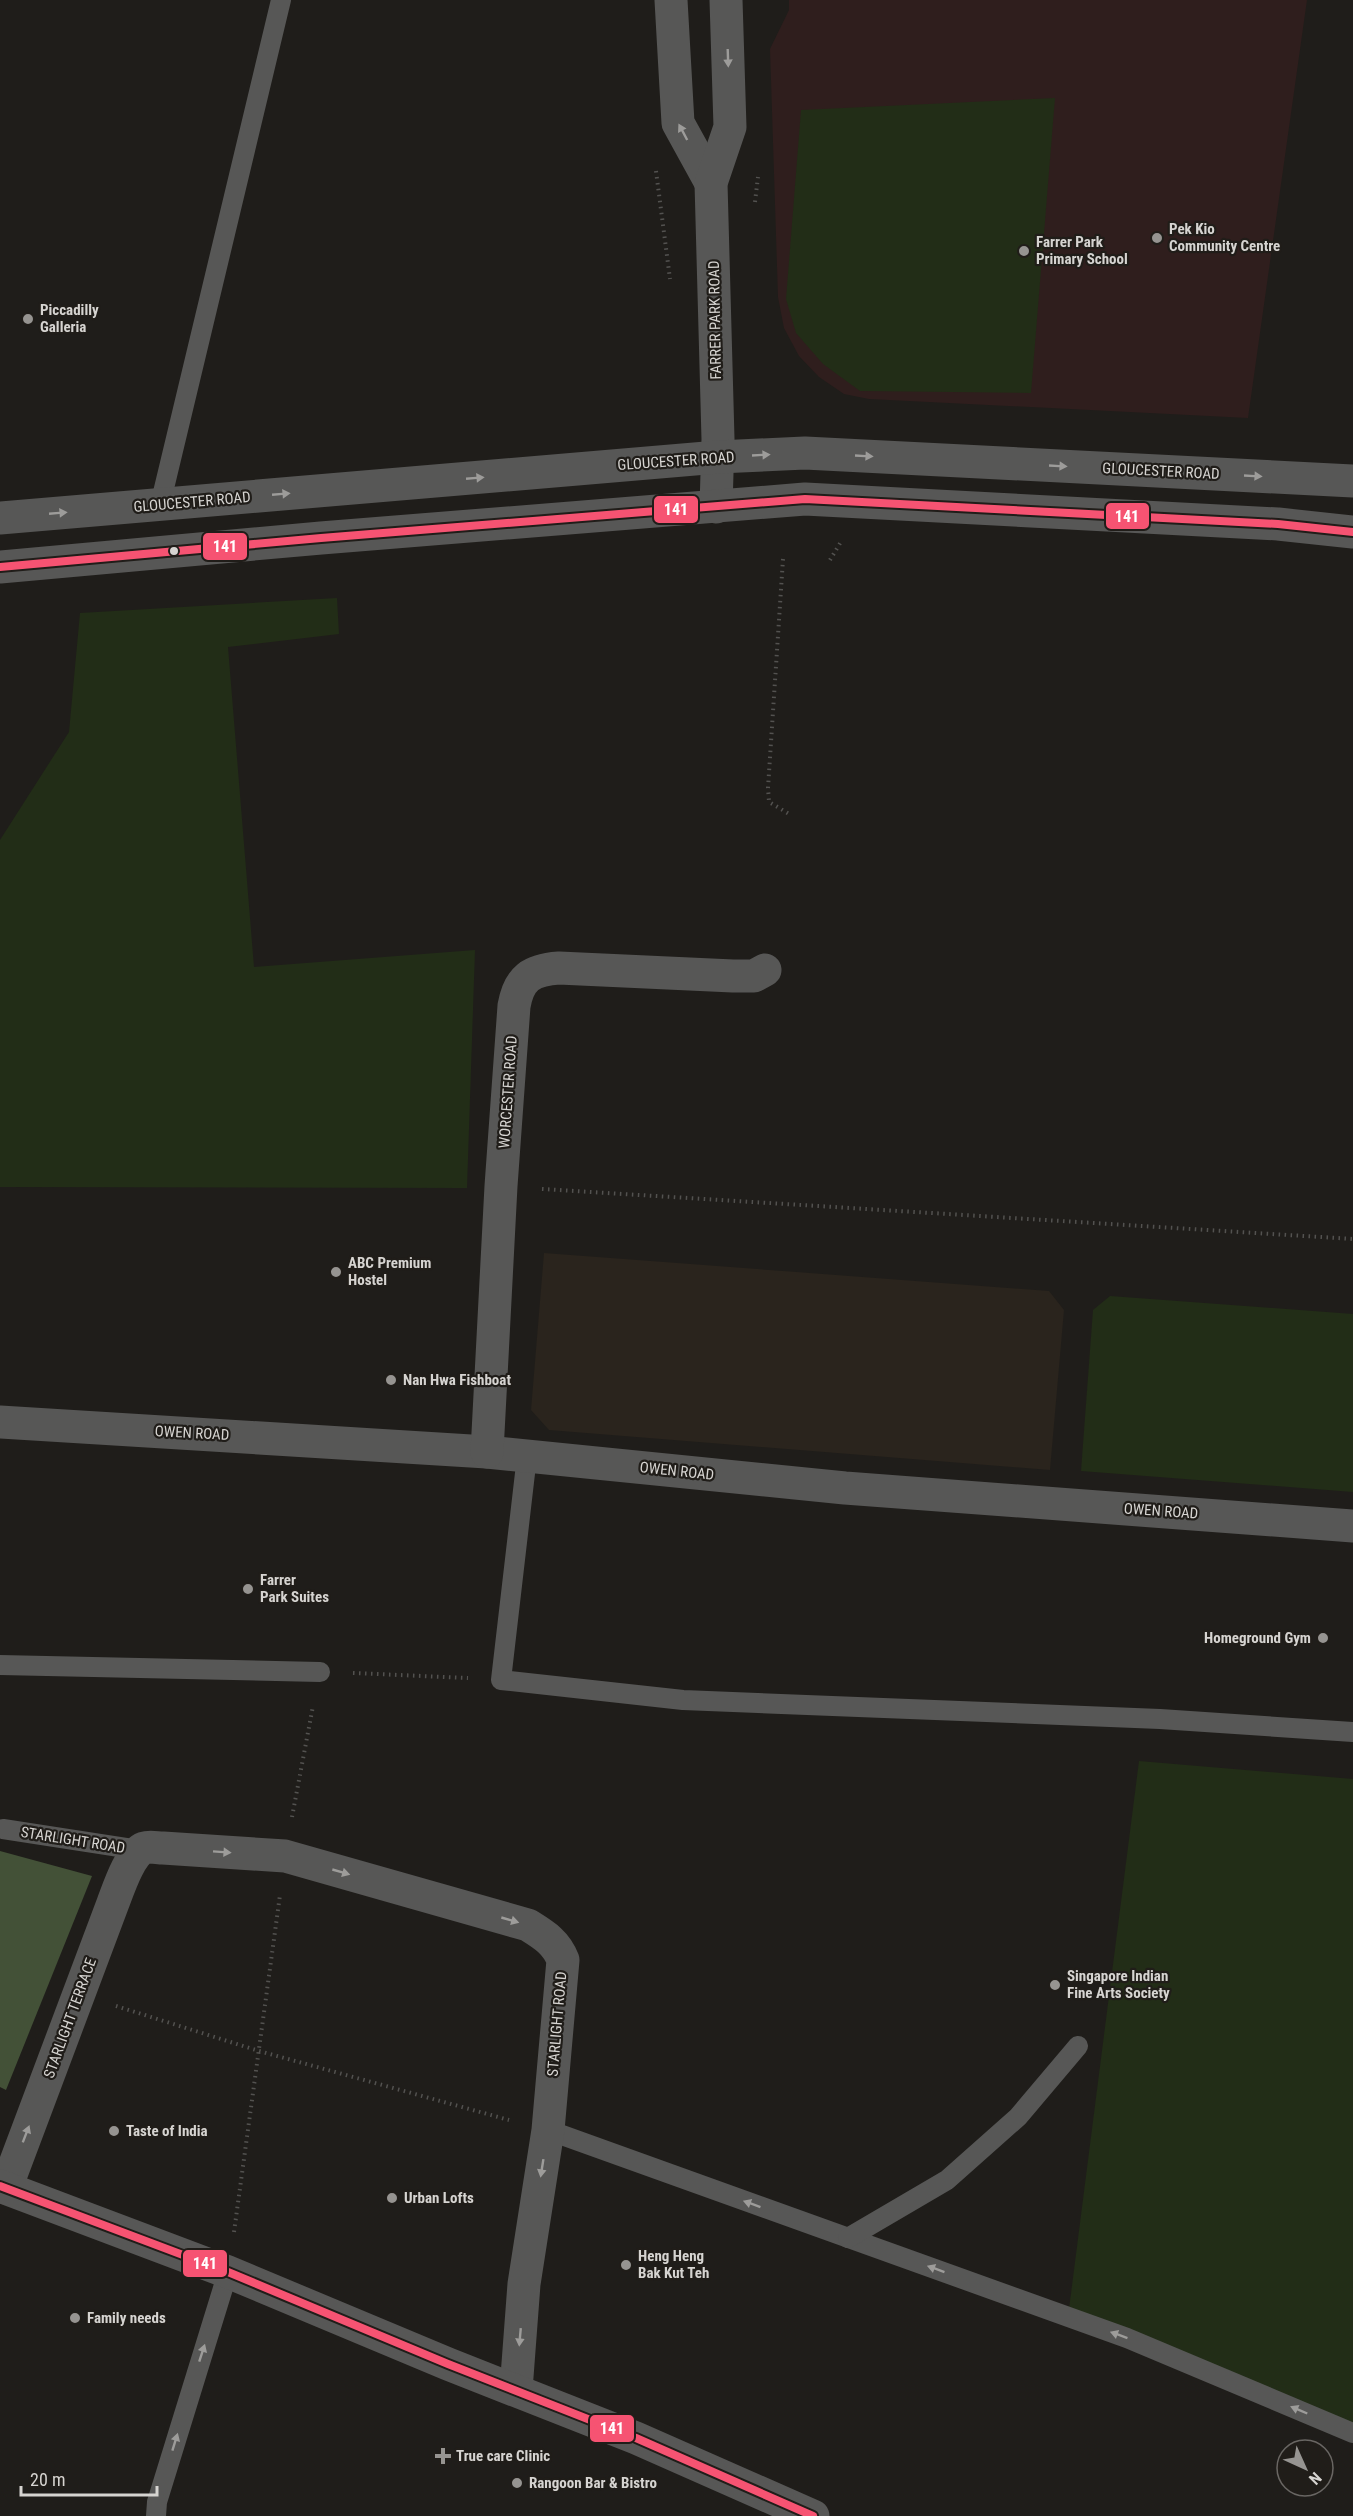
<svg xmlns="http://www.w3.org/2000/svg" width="1353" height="2516" font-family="'Roboto Condensed',sans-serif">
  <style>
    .built { fill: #2a241d }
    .education { fill: #2f1e1d }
    .green { fill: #222d17 }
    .forest { fill: #435137 }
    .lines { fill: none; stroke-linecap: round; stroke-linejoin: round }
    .path { stroke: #535250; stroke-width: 4; stroke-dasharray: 1.5 4.5; stroke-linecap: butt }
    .service { stroke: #575756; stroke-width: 20 }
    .minor { stroke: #575756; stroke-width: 33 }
    .tertiary { stroke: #575756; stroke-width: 33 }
    .bus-1-casing { stroke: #201d19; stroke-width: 12 }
    .bus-1 { stroke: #f65372; stroke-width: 8 }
    .oneway { fill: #9d9c9a }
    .poi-dot { fill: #969491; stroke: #201d19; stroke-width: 2 }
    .bus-dot { fill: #d6d4d1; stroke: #201d19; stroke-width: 2 }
    .labels { text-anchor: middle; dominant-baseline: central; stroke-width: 4.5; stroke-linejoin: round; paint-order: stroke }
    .poi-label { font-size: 15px; font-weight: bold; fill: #d6d4d1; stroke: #201d19; text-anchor: start }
    .street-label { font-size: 15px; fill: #d6d4d1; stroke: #201d19 }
    .line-badge { stroke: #201d19; stroke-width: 2 }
    .badge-label { font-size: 16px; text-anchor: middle; font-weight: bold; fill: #fff }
  </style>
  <rect width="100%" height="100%" fill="#1f1d1a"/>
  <path class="built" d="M544,1253L1049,1291L1064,1310L1050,1470L549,1430L531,1410Z"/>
  <path class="education" d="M789,0H1307L1248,418L869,399L844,394L819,377L799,356L784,328L778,297L770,49L789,10Z"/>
  <g class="green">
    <path d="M1055,98L1031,393L860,391L823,364L796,333L786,299L801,110Z"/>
    <path d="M337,598L339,634L228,647L254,967L475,950L467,1188L0,1187V840L69,732L80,613Z"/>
    <path d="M1110,1296L1353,1314V1492L1081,1471L1093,1310Z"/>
    <path d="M1139,1761L1353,1779V2424L1069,2309Z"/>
  </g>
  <path class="forest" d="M0,1851L92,1876L6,2090L0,2087Z"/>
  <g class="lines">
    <g class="path">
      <path d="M656,171L670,279"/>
      <path d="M755,202L758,177"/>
      <path d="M783,559L768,788L769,802L791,815"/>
      <path d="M830,560L842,540"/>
      <path d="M542,1189L1353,1239"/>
      <path d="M353,1673L468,1678"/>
      <path d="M292,1817L313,1706"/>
      <path d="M116,2006L259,2051L509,2120"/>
      <path d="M234,2232L280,1895"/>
    </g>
    <g class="service">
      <path d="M160,505L281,0"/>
      <path d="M527,1456L501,1680L683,1700L1160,1719L1353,1732"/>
      <path d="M0,1665L320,1672"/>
      <path d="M3,1829L139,1850"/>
      <path d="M548,2130L1127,2338L1353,2433"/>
      <path d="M848,2238L947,2180L1018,2117L1078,2046"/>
      <path d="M156,2516L157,2502L228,2272"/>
    </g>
    <g class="minor">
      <path d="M671,0L678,123L711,183"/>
      <path d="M716,507L718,439L711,183L730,127L726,0"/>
      <path d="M0,518L718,457L805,453L1353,481"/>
      <path d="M0,567L321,538L805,499L1278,524L1353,532"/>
      <path d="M0,1422L487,1452L845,1488L1353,1526"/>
      <path d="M487,1452L501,1186L514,1006C519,978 531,970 559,968L733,976H754L765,970"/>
      <path d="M6,2188L113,1903C118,1890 130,1853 144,1848C150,1846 157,1848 163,1848L285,1856L528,1925C544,1935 556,1942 563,1960L548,2130L524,2284L516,2390"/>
    </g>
    <path class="tertiary" d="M0,2186L228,2272L448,2364L636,2438L813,2516"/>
    <defs>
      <g id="bus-1">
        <path d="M0,567L321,538L805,499L1278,524L1353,532"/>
        <path d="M0,2186L228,2272L448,2364L636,2438L813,2516"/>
      </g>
    </defs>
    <use href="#bus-1" class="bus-1-casing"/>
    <use href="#bus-1" class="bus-1"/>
  </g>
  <defs><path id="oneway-solid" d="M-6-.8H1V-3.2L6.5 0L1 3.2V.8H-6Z" transform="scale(1.5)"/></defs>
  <g class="oneway">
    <use href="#oneway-solid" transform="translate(728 58) rotate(88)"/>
    <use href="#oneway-solid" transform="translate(683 132) rotate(-118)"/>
    <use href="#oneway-solid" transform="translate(761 455) rotate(-3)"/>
    <use href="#oneway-solid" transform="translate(864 456) rotate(3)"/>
    <use href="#oneway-solid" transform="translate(1058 466) rotate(3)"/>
    <use href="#oneway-solid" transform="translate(1253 476) rotate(3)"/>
    <use href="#oneway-solid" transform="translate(475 478) rotate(-5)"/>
    <use href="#oneway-solid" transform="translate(281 494) rotate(-5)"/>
    <use href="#oneway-solid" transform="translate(58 513) rotate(-5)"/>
    <use href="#oneway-solid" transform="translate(222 1852) rotate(4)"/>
    <use href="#oneway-solid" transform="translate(341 1872) rotate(16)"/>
    <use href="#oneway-solid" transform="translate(510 1920) rotate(16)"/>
    <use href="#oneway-solid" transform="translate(26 2134) rotate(-69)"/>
    <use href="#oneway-solid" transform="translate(542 2168) rotate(99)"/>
    <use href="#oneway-solid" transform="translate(752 2204) rotate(-160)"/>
    <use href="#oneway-solid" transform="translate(936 2269) rotate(-160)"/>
    <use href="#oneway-solid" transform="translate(1119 2335) rotate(-160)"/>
    <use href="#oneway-solid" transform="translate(520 2337) rotate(95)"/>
    <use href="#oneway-solid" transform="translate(202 2353) rotate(-72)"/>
    <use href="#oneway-solid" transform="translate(1299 2410) rotate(-157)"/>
    <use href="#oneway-solid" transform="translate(175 2442) rotate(-73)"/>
  </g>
  <g class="poi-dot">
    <circle cx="1157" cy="238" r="6"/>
    <circle cx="1024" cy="251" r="6"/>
    <circle cx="28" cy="319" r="6"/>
    <circle cx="336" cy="1272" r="6"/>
    <circle cx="391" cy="1380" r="6"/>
    <circle cx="248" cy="1589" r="6"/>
    <circle cx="1323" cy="1638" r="6"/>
    <circle cx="1055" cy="1985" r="6"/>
    <circle cx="114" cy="2131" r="6"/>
    <circle cx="392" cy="2198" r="6"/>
    <circle cx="626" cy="2265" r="6"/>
    <circle cx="75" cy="2318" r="6"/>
    <path d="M440 2447h6v6h6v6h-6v6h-6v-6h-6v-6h6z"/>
    <circle cx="517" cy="2483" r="6"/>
  </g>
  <circle class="bus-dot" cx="174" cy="551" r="5"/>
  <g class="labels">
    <g class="poi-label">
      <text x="1169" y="229">Pek Kio<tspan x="1169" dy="17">Community Centre</tspan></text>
      <text x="1036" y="242">Farrer Park<tspan x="1036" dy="17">Primary School</tspan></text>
      <text x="40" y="310">Piccadilly<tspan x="40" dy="17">Galleria</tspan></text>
      <text x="348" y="1263">ABC Premium<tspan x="348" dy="17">Hostel</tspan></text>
      <text x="403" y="1380">Nan Hwa Fishboat</text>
      <text x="260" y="1580">Farrer<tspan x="260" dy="17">Park Suites</tspan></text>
      <text x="1311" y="1638" text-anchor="end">Homeground Gym</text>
      <text x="1067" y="1976">Singapore Indian<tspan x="1067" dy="17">Fine Arts Society</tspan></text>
      <text x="126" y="2131">Taste of India</text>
      <text x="404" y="2198">Urban Lofts</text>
      <text x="638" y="2256">Heng Heng<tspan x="638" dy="17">Bak Kut Teh</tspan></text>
      <text x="87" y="2318">Family needs</text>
      <text x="456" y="2456">True care Clinic</text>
      <text x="529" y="2483">Rangoon Bar &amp; Bistro</text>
    </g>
    <g class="street-label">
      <text transform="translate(715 320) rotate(-91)">FARRER PARK ROAD</text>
      <text transform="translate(676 461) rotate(-4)">GLOUCESTER ROAD</text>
      <text transform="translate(1161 471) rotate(3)">GLOUCESTER ROAD</text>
      <text transform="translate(192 502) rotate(-5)">GLOUCESTER ROAD</text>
      <text transform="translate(508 1092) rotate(-86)">WORCESTER ROAD</text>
      <text transform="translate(192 1433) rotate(3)">OWEN ROAD</text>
      <text transform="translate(677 1471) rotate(6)">OWEN ROAD</text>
      <text transform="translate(1161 1511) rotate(4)">OWEN ROAD</text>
      <text transform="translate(73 1840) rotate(9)">STARLIGHT ROAD</text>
      <text transform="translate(70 2018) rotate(-70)">STARLIGHT TERRACE</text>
      <text transform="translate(557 2024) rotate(-85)">STARLIGHT ROAD</text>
    </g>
  </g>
  <g class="line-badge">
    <rect x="653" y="495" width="46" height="29" rx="6" fill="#f65372"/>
    <rect x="1105" y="502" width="45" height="28" rx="6" fill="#f65372"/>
    <rect x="202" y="532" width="46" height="29" rx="6" fill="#f65372"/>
    <rect x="182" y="2249" width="46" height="29" rx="6" fill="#f65372"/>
    <rect x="589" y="2414" width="46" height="29" rx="6" fill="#f65372"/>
  </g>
  <g class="badge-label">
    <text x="676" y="515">141</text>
    <text x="1127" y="522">141</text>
    <text x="225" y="552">141</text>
    <text x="205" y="2269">141</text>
    <text x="612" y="2434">141</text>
  </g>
  <g transform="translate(1305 2468) rotate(135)"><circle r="28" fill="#201d19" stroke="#696663" stroke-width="1.5"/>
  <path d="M0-4.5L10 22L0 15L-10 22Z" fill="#969491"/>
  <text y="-9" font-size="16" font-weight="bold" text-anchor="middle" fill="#d6d4d1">N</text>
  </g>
  <path d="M21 2486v9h136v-9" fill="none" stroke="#d6d4d1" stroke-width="3"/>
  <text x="30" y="2486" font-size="18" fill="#d6d4d1" stroke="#201d19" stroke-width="4.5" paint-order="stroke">20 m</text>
</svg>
